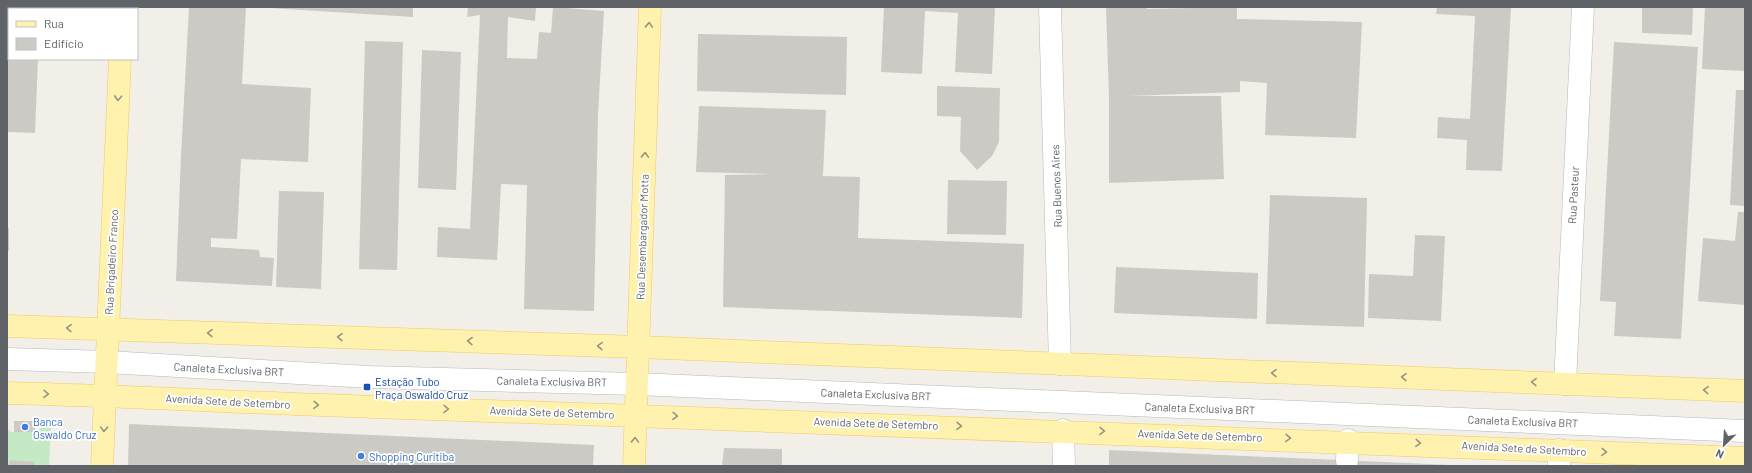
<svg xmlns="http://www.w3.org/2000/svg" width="1752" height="473" font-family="Barlow,sans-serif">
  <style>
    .green { fill: #c5e8c5 }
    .building { fill: #cccac5 }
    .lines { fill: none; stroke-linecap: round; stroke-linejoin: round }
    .minor-casing { stroke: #b5b8bc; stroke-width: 23 }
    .major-casing { stroke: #f2c960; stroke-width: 23 }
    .minor { stroke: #fff; stroke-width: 22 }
    .major { stroke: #fff2af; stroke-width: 22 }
    .oneway { stroke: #979581 }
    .transit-dot { fill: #1a4fb4; stroke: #fff; stroke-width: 1.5 }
    .shop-dot { fill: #3f7fe0; stroke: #fff; stroke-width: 1.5 }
    .labels { text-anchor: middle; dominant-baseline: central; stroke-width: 3.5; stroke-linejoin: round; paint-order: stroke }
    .street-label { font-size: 11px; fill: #5f6368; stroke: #fff }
    .transit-label { font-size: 11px; fill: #164399; stroke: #fff; text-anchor: start }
    .shop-label { font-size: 11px; fill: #366cbe; stroke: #fff; text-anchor: start }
  </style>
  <rect width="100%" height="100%" fill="#f1efe8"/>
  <path class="green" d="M47,424L51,427L49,466H7V428L11,432H35Z"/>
  <g class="building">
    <path d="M189,7H246L242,84L311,88L308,162L241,159L237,239L211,238V247L259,250L260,257L274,258L272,286L176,281L181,156Z"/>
    <path d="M252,7H413V17Z"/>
    <path d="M468,7H536L535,21L508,17L507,58L537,59L539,32L551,33L553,7L604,11L598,114L594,311L524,309L527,185L501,184L497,260L437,257L438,227L470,229L480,15L467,17Z"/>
    <path d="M884,7H995L992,74L955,72L958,13L925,11L922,74L881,72Z"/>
    <path d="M1106,7H1147V9L1237,7V19L1362,22L1356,138L1265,135L1267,83L1240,81V92L1129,96H1221L1224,179L1109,183V96Z"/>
    <path d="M1437,7H1511L1502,171L1466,170L1467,140L1437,138L1438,117L1470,119L1475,16L1436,14Z"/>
    <path d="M1642,7H1693L1692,35L1642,33Z"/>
    <path d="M1705,7H1745V71L1702,69Z"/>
    <path d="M7,19H9V59H38L35,133L7,132Z"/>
    <path d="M698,34L847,37L846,95L697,91Z"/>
    <path d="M365,41L403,42L397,270L359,269Z"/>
    <path d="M1614,42L1698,47L1681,339L1614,336L1616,302L1600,301Z"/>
    <path d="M422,50L461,52L456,190L418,188Z"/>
    <path d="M937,86L1000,88L999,142L992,156L977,170L960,151L961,117L937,116Z"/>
    <path d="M1736,90H1745V206L1730,205Z"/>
    <path d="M699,106L826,110L823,176L860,177L858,238L1024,244L1022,318L723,307L725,175L775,174L696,172Z"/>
    <path d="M948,180L1007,181L1006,235L947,234Z"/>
    <path d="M279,191L324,192L321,289L276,287Z"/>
    <path d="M1270,195L1367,198L1364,327L1266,324Z"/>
    <path d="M1738,212H1745V305L1698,301L1703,238L1735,241Z"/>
    <path d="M7,226L9,229V251H7Z"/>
    <path d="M1415,235L1445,236L1441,321L1368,318L1369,274L1413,276Z"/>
    <path d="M1116,267L1258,273L1257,319L1114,313Z"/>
    <path d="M14,421H36L35,432H14Z"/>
    <path d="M129,424L594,445L593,466H128Z"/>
    <path d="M724,448L782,449V466H722Z"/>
    <path d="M1109,450L1452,465V466H1109Z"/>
    <path d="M10,460L34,462V466H9Z"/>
  </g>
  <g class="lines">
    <defs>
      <g id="minor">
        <path d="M1050,7L1060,364"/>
        <path d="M7,359L107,362L369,377L637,384L1745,431"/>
        <path d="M1565,384L1583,7"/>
        <path d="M1063,430L1064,466"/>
        <path d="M1559,450V466"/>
        <path d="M1347,460L1348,440"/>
      </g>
      <g id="major">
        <path d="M122,9V7"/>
        <path d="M7,326L639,347L1745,391"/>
        <path d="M7,393C129,396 251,403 374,407C831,423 1288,437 1745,458"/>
        <path d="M102,466L120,59"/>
        <path d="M634,466L650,7"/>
      </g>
    </defs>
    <use href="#minor" class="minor-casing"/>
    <use href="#major" class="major-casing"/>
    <use href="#minor" class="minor"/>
    <use href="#major" class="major"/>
  </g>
  <defs><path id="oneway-chevron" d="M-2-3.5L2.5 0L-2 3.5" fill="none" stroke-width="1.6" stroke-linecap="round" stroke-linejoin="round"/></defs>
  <g class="oneway">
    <use href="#oneway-chevron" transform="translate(649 25) rotate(-88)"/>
    <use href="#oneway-chevron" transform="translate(118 98) rotate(93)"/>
    <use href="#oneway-chevron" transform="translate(645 155) rotate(-88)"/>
    <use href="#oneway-chevron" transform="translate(69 328) rotate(-178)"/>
    <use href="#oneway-chevron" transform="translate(210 333) rotate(-178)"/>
    <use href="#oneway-chevron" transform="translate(340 337) rotate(-178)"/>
    <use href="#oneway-chevron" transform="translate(470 341) rotate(-178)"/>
    <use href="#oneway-chevron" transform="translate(600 346) rotate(-178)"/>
    <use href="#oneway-chevron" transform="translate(1274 373) rotate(-178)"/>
    <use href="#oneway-chevron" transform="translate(1404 377) rotate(-178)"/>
    <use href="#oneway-chevron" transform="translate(1534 382) rotate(-178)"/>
    <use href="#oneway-chevron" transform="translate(1706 390) rotate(-177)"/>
    <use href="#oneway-chevron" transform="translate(46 394) rotate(1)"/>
    <use href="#oneway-chevron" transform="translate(316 405) rotate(3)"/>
    <use href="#oneway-chevron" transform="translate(446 409) rotate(2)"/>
    <use href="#oneway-chevron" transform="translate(675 416) rotate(2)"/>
    <use href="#oneway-chevron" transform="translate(959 426) rotate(2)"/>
    <use href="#oneway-chevron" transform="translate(104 429) rotate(92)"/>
    <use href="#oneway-chevron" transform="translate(1102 431) rotate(2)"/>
    <use href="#oneway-chevron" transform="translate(1288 438) rotate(2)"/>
    <use href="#oneway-chevron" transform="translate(635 440) rotate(-88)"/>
    <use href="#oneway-chevron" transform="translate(1418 443) rotate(3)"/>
    <use href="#oneway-chevron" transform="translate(1604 452) rotate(3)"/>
  </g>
  <rect class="transit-dot" x="363" y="383" width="8" height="8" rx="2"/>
  <g class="shop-dot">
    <circle cx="25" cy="427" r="4"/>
    <circle cx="361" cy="456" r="4"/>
  </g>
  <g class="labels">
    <g class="street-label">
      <text transform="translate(1056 186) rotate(-92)">Rua Buenos Aires</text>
      <text transform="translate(1573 195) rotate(-87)">Rua Pasteur</text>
      <text transform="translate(642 237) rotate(-88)">Rua Desembargador Motta</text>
      <text transform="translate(111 262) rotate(-87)">Rua Brigadeiro Franco</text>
      <text transform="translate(229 369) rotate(3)">Canaleta Exclusiva BRT</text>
      <text transform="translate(552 381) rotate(1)">Canaleta Exclusiva BRT</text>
      <text transform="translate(876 394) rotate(2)">Canaleta Exclusiva BRT</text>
      <text transform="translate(228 401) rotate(3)">Avenida Sete de Setembro</text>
      <text transform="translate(1200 408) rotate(2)">Canaleta Exclusiva BRT</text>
      <text transform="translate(552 412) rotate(2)">Avenida Sete de Setembro</text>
      <text transform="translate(1523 421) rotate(2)">Canaleta Exclusiva BRT</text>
      <text transform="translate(876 423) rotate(2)">Avenida Sete de Setembro</text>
      <text transform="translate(1200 435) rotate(2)">Avenida Sete de Setembro</text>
      <text transform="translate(1524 448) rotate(3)">Avenida Sete de Setembro</text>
    </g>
    <g class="transit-label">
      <text x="375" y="381">Estação Tubo<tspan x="375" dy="13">Praça Oswaldo Cruz</tspan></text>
    </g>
    <g class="shop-label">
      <text x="33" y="421">Banca<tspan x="33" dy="13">Oswaldo Cruz</tspan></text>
      <text x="369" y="456">Shopping Curitiba</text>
    </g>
  </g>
  <rect width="1752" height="473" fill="none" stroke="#5f6368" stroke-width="16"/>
  <rect x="8" y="8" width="130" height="52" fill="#ffffff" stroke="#bfc1c3"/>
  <rect x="16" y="21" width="20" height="6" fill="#fff2af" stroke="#bfc1c3"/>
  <text x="44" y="28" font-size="12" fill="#5f6368">Rua</text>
  <rect x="16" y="38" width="20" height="12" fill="#cccac5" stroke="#bfc1c3"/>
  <text x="44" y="48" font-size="12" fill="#5f6368">Edifício</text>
  <g transform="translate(1724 445) rotate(205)" stroke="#ffffff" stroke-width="3" paint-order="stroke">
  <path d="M0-3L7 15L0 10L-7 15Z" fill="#5f6368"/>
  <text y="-6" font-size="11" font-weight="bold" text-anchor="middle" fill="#5f6368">N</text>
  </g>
</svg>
